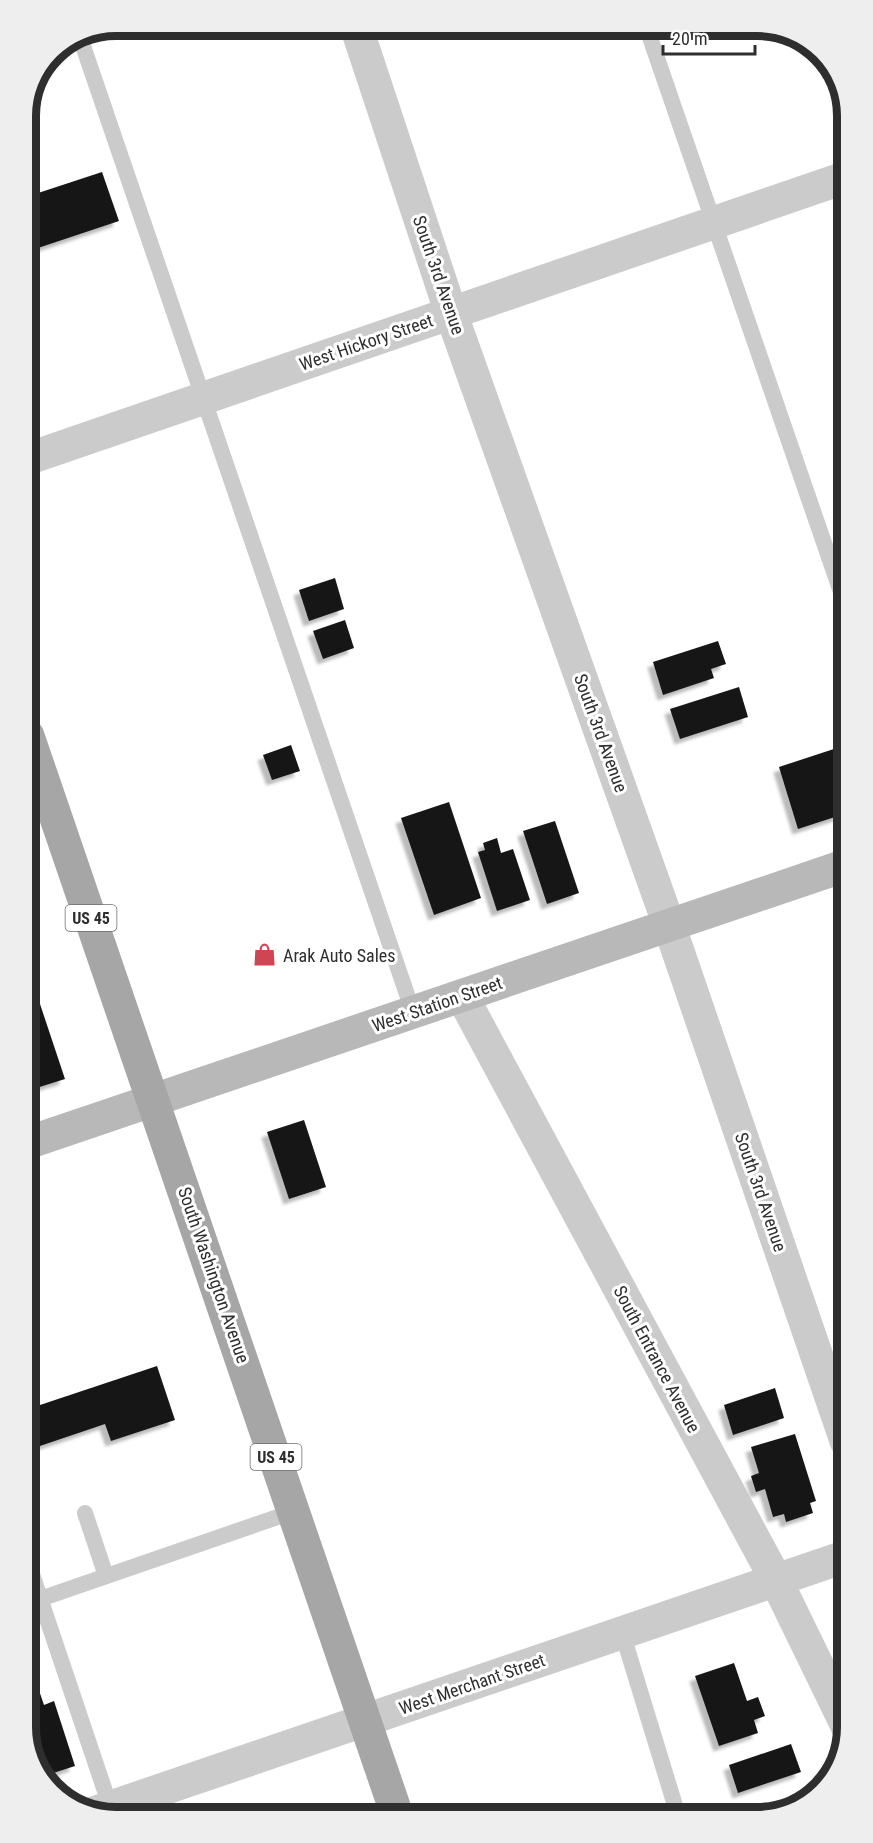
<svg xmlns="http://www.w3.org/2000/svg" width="873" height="1843" font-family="'Roboto Condensed',sans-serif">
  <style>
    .building { fill: #151515; filter: url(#shadow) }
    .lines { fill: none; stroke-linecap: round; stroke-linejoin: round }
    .service { stroke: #cbcbcb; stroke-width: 16 }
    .minor { stroke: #cbcbcb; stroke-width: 33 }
    .secondary { stroke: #b8b8b8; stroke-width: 33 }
    .primary { stroke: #a6a6a6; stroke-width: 33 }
    .labels { text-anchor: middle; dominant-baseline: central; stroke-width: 6; stroke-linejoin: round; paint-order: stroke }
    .shield { fill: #fff; stroke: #6d6d6d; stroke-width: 1.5 }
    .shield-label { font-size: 16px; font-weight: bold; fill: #2e2e2e }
    .street-label { font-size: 18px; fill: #2e2e2e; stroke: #fff }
    .poi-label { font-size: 18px; fill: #2e2e2e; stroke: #fff; text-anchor: start }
    .rim { fill: none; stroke: #2e2e2e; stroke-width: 8 }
  </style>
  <defs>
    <filter id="shadow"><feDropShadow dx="-5.5" dy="5.5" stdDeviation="1.5" flood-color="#0004"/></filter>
  </defs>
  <rect width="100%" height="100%" fill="#fff"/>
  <g class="building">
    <path d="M102,172L119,221L26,252V197Z"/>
    <path d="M335,578L344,609L309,621L299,590Z"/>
    <path d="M345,620L354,648L323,659L313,631Z"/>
    <path d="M718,641L726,664L711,669L714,678L663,695L653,662Z"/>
    <path d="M739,687L748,717L680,739L670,709Z"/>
    <path d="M291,745L300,771L272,780L263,755Z"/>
    <path d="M843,746L844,814L798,829L779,767Z"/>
    <path d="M449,802L481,898L434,915L401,818Z"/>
    <path d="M555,821L579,893L547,904L523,831Z"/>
    <path d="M497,838L501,853L513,849L530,900L497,911L478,852L485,850L483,843Z"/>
    <path d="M29,971L65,1079L30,1090Z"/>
    <path d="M304,1120L326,1187L289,1199L267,1132Z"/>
    <path d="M157,1366L175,1420L111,1441L105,1424L31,1449V1408Z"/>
    <path d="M775,1388L784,1418L733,1435L724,1405Z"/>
    <path d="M795,1434L816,1501L810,1503L813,1513L786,1522L784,1514L773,1517L765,1489L756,1492L751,1476L759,1473L751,1447Z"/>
    <path d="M734,1663L747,1701L758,1697L765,1716L754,1720L758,1733L719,1746L695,1676Z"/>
    <path d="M32,1670L44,1705L54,1701L75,1766L44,1776L32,1761Z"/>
    <path d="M791,1744L801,1772L738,1793L729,1765Z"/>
  </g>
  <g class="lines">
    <g class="service">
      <path d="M646,26L843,598"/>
      <path d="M81,40L413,1012"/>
      <path d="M85,1513L106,1576"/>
      <path d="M32,1574L112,1812"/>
      <path d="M40,1599L295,1511"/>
      <path d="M622,1632L677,1812"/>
    </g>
    <g class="minor">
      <path d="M356,26L451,313L669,925L846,1441"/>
      <path d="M27,459L841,179"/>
      <path d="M462,996L776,1580L847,1726"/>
      <path d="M96,1812L847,1556"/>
    </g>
    <path class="secondary" d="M30,1142L844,866"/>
    <path class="primary" d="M28,736L397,1815"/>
  </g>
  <defs>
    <symbol id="shop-bare" viewBox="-9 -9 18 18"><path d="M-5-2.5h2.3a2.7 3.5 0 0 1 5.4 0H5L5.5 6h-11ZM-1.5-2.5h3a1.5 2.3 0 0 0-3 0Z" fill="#d04554" stroke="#fff" stroke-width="2.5" paint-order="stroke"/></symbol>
  </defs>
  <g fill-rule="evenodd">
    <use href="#shop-bare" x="248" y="938" width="33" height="33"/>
  </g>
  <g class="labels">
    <g class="shield">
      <rect x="65.5" y="905" width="51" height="26" rx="4.5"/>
      <rect x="250.5" y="1444" width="51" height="26" rx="4.5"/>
    </g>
    <g class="shield-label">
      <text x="91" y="918">US 45</text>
      <text x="276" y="1457">US 45</text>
    </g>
    <g class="street-label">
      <text transform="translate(439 275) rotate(71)">South 3rd Avenue</text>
      <text transform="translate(366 342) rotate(-19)">West Hickory Street</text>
      <text transform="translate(601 733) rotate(70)">South 3rd Avenue</text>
      <text transform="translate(437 1004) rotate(-19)">West Station Street</text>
      <text transform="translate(761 1192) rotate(71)">South 3rd Avenue</text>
      <text transform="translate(214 1275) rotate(71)">South Washington Avenue</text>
      <text transform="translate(657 1359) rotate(62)">South Entrance Avenue</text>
      <text transform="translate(472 1684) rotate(-19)">West Merchant Street</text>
    </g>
    <g class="poi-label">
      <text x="283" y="955">Arak Auto Sales</text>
    </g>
  </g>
  <path d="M0 0H873V1843H0ZM116 36H757A80 80 0 0 1 837 116V1727A80 80 0 0 1 757 1807H116A80 80 0 0 1 36 1727V116A80 80 0 0 1 116 36Z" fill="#eee" fill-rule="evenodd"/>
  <path class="rim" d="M116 36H757A80 80 0 0 1 837 116V1727A80 80 0 0 1 757 1807H116A80 80 0 0 1 36 1727V116A80 80 0 0 1 116 36Z"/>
  <path d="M663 45v9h92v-9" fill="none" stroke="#2e2e2e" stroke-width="3"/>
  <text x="672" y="45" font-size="18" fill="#2e2e2e" stroke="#ffffff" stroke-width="4.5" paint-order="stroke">20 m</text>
</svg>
